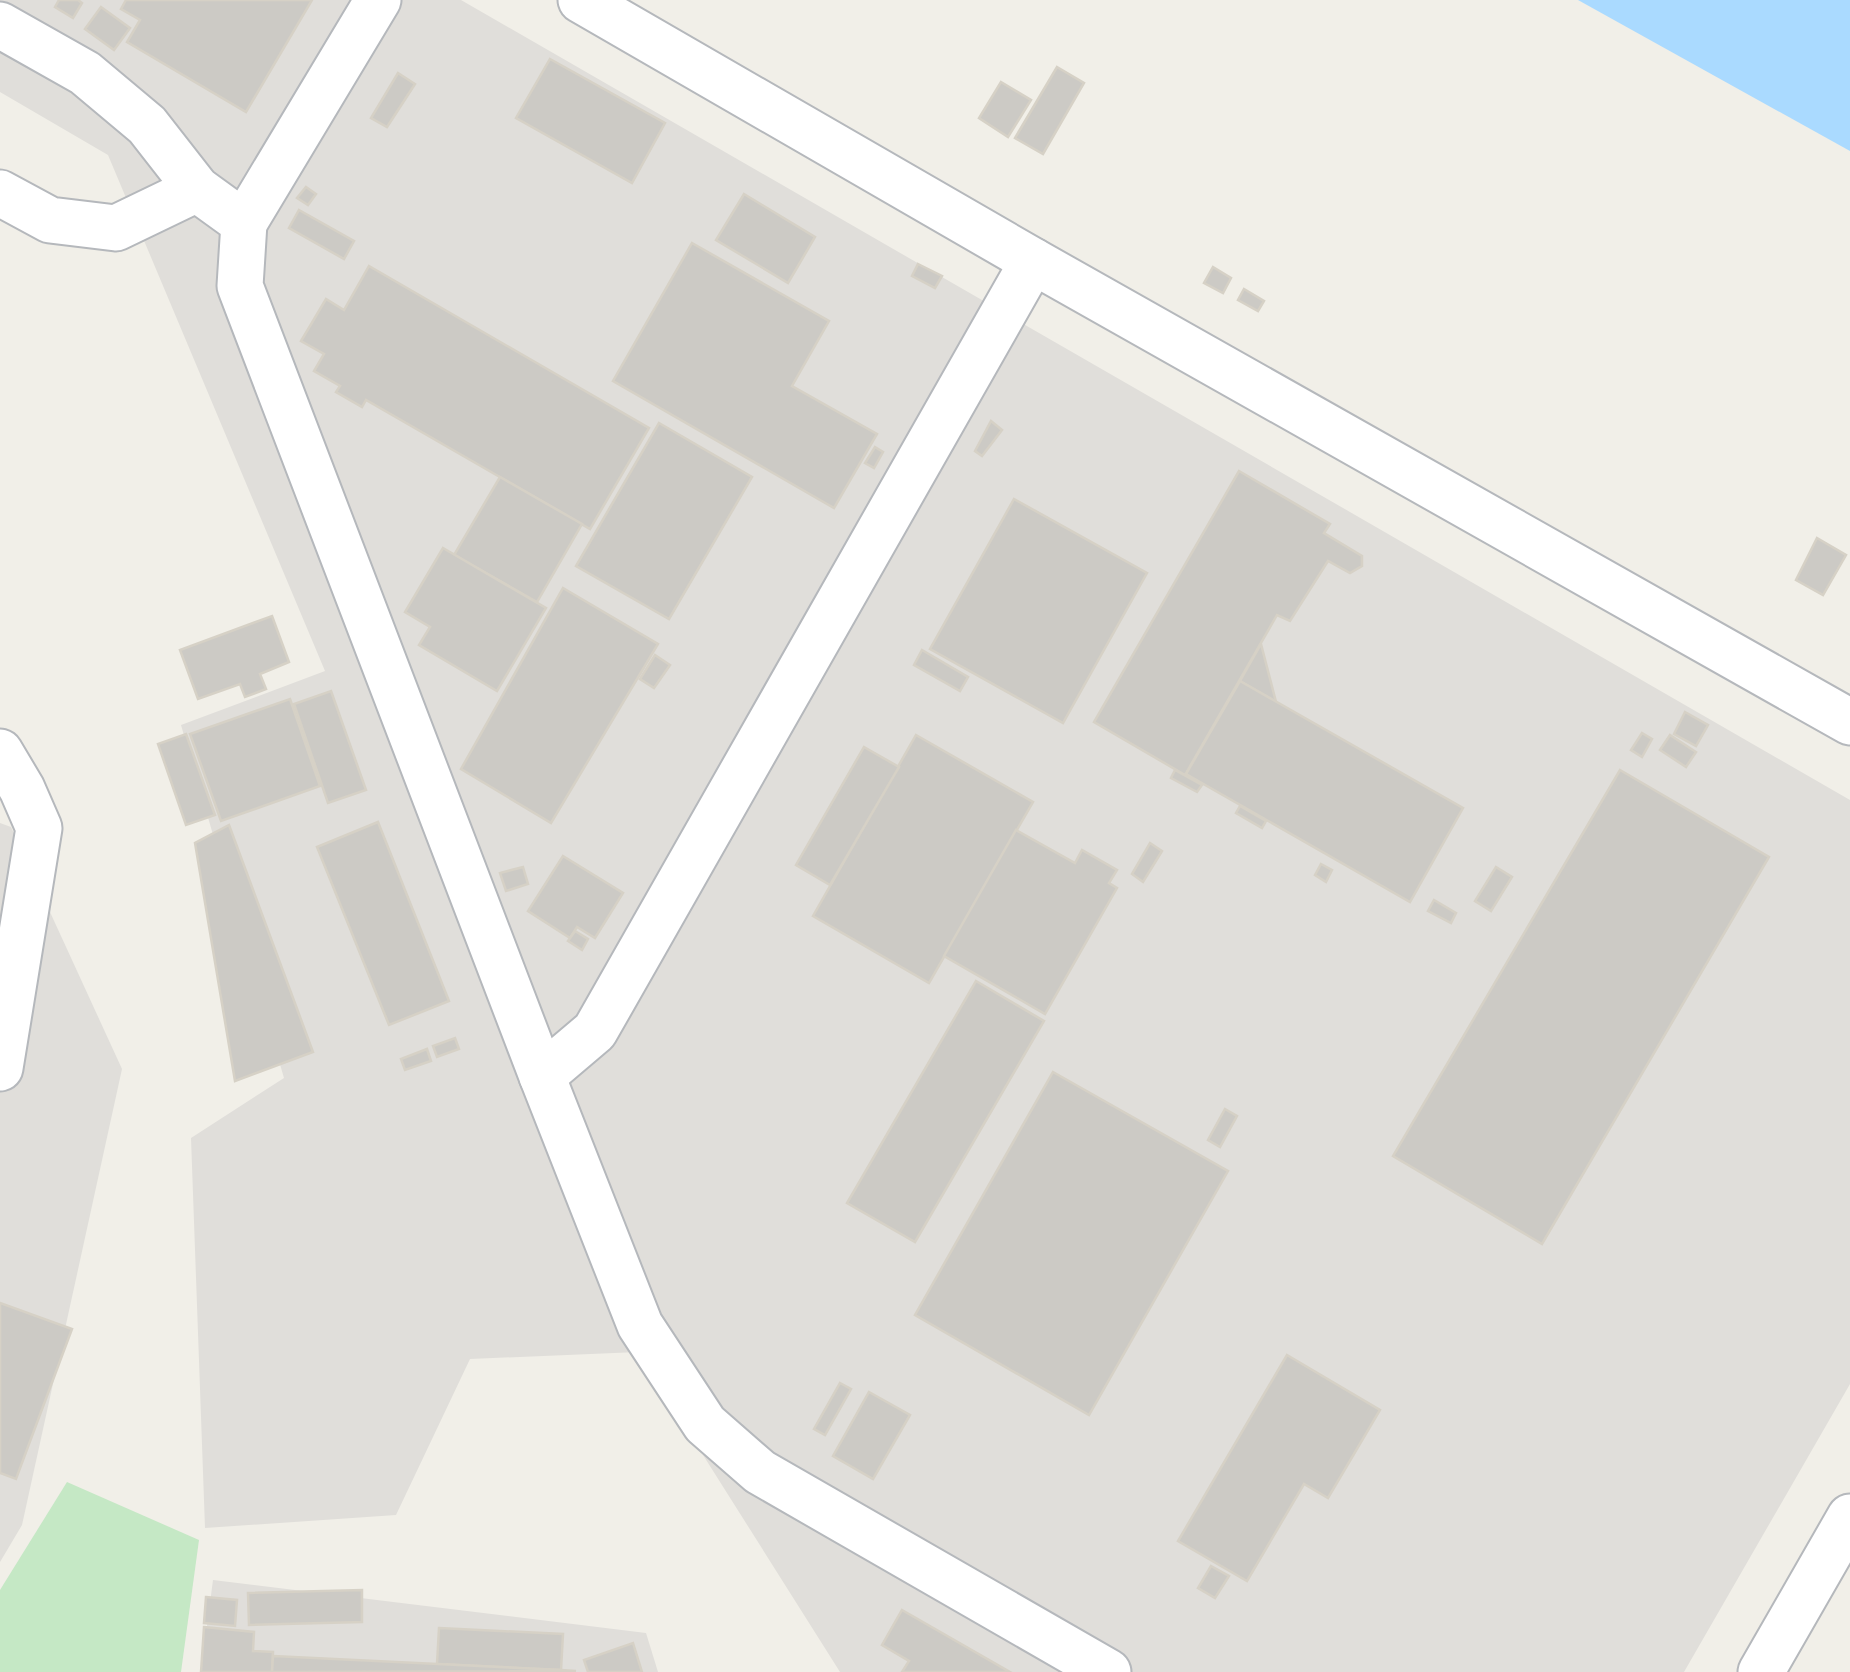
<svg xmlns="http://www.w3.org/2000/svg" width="1850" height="1672" font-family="'Fira Sans',sans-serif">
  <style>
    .industrial { fill: #e0deda }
    .green { fill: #c5e8c5 }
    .water { fill: #aadaff }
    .building { fill: #cccac5; stroke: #d6d1c6; stroke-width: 2.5 }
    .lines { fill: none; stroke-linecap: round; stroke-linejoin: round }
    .minor-casing { stroke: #b5b8bc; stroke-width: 49 }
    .minor { stroke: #fff; stroke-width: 45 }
  </style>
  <rect width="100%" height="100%" fill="#f1efe8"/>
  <g class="industrial">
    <path d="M0,0H461L1850,800V1384L1684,1672H840L638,1352L470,1359L396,1515L205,1528L191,1138L284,1078L181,725L325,671L108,155L0,92Z"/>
    <path d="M0,823L11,827L122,1069L22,1525L0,1562Z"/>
    <path d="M213,1580L646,1633L658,1672H201Z"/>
  </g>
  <path class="green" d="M67,1482L199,1540L181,1672H0V1590Z"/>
  <path class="water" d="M1578,0H1850V151Z"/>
  <g class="building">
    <path d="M59,0H78L82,3L73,18L55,7Z"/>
    <path d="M126,0H312L246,112L127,42L140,20L121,9Z"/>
    <path d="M101,7L130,28L114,50L85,29Z"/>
    <path d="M550,59L665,123L632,183L516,118Z"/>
    <path d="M1057,67L1084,83L1043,154L1015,138Z"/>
    <path d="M398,73L415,84L387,127L371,118Z"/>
    <path d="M1001,82L1031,100L1008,137L979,118Z"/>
    <path d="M306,187L316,194L308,205L297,198Z"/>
    <path d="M744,194L815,237L788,283L716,240Z"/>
    <path d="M299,210L354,241L344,259L289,228Z"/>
    <path d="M692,243L829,321L792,386L877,434L834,508L613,381Z"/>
    <path d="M918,264L942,276L935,288L912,276Z"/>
    <path d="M369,266L649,428L590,529L366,400L362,407L336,392L340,386L314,371L324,354L301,341L326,299L344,310Z"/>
    <path d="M1213,267L1231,278L1223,293L1204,283Z"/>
    <path d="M1244,289L1264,301L1258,311L1238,300Z"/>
    <path d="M991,421L1002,430L982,456L975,451Z"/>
    <path d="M659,423L752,477L669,619L576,566Z"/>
    <path d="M875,447L883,452L874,468L865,463Z"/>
    <path d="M1239,471L1330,524L1324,533L1362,556V566L1350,573L1328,561L1290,621L1277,615L1185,775L1094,722Z"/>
    <path d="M500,477L582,524L537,602L454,555Z"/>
    <path d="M1014,499L1147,573L1063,723L930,649Z"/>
    <path d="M1817,538L1846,555L1823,595L1796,580Z"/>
    <path d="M443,548L546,608L497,691L419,645L430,627L405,612Z"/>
    <path d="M563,588L658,644L551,823L461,769Z"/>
    <path d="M272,616L289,662L260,674L266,689L245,697L240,684L198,699L180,650Z"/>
    <path d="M1261,644L1276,702L1240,681Z"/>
    <path d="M922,650L968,677L960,691L914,665Z"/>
    <path d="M655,655L670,665L654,688L640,679Z"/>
    <path d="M1240,681L1463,808L1410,902L1186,774Z"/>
    <path d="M331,691L366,790L328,803L294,704Z"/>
    <path d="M290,699L320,786L221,821L190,734Z"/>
    <path d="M1685,712L1708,725L1696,746L1674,734Z"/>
    <path d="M1642,733L1652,739L1642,757L1631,750Z"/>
    <path d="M186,734L215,815L186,825L158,744Z"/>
    <path d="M916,735L1033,802L929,983L813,916Z"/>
    <path d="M1670,735L1696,752L1686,767L1660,750Z"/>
    <path d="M864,747L899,767L830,885L796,865Z"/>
    <path d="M1175,770L1202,785L1197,792L1171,778Z"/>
    <path d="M1620,770L1769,857L1542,1244L1393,1156Z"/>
    <path d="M1240,806L1266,821L1262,828L1236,813Z"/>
    <path d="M378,822L449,1001L389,1025L317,847Z"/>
    <path d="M229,825L313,1052L235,1081L195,843Z"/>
    <path d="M1016,830L1075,863L1082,850L1117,870L1109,883L1117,888L1045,1014L944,956Z"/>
    <path d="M1150,843L1162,851L1143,882L1132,874Z"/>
    <path d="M563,856L623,893L595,938L577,927L570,938L528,911Z"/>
    <path d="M1321,864L1332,870L1326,882L1315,875Z"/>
    <path d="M523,867L528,884L506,891L500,873Z"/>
    <path d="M1496,867L1512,877L1491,911L1475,901Z"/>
    <path d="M1434,900L1456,913L1451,923L1428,911Z"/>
    <path d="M575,931L588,939L582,950L568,941Z"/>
    <path d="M976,981L1044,1021L915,1242L847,1203Z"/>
    <path d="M455,1038L459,1049L437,1057L433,1046Z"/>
    <path d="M427,1049L431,1061L405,1070L401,1059Z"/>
    <path d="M1053,1072L1228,1171L1089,1415L915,1315Z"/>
    <path d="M1225,1109L1237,1116L1220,1147L1208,1140Z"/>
    <path d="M0,1303L72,1329L16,1479L0,1473Z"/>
    <path d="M1287,1355L1380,1410L1328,1498L1304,1484L1247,1581L1178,1541Z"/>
    <path d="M840,1383L851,1389L825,1435L814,1429Z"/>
    <path d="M869,1392L910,1415L873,1479L833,1456Z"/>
    <path d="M1211,1566L1229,1576L1215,1598L1198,1588Z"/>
    <path d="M362,1590V1622L249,1625L248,1593Z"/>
    <path d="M206,1597L237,1600L235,1626L204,1623Z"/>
    <path d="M902,1610L1010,1672H902L909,1661L882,1645Z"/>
    <path d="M204,1627L254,1632L253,1651L273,1652L272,1672H201Z"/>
    <path d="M439,1628L563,1634L561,1670L437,1664Z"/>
    <path d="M633,1643L642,1672H588L584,1660Z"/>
    <path d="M273,1656L561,1670L576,1671L272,1672Z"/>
  </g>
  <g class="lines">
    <defs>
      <g id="minor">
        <path d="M581,0L1033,261L1850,722"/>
        <path d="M0,25L85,73L147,125L197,189L244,223L240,286L542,1076L640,1325L705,1424L760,1472L1108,1672"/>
        <path d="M0,193L50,220L116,228L197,189"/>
        <path d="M244,223L378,0"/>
        <path d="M0,752L22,789L39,828L0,1068"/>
        <path d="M542,1076L595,1031L1033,261"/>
        <path d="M1761,1672L1850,1517"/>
      </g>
    </defs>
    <use href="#minor" class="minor-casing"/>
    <use href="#minor" class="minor"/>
  </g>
</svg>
